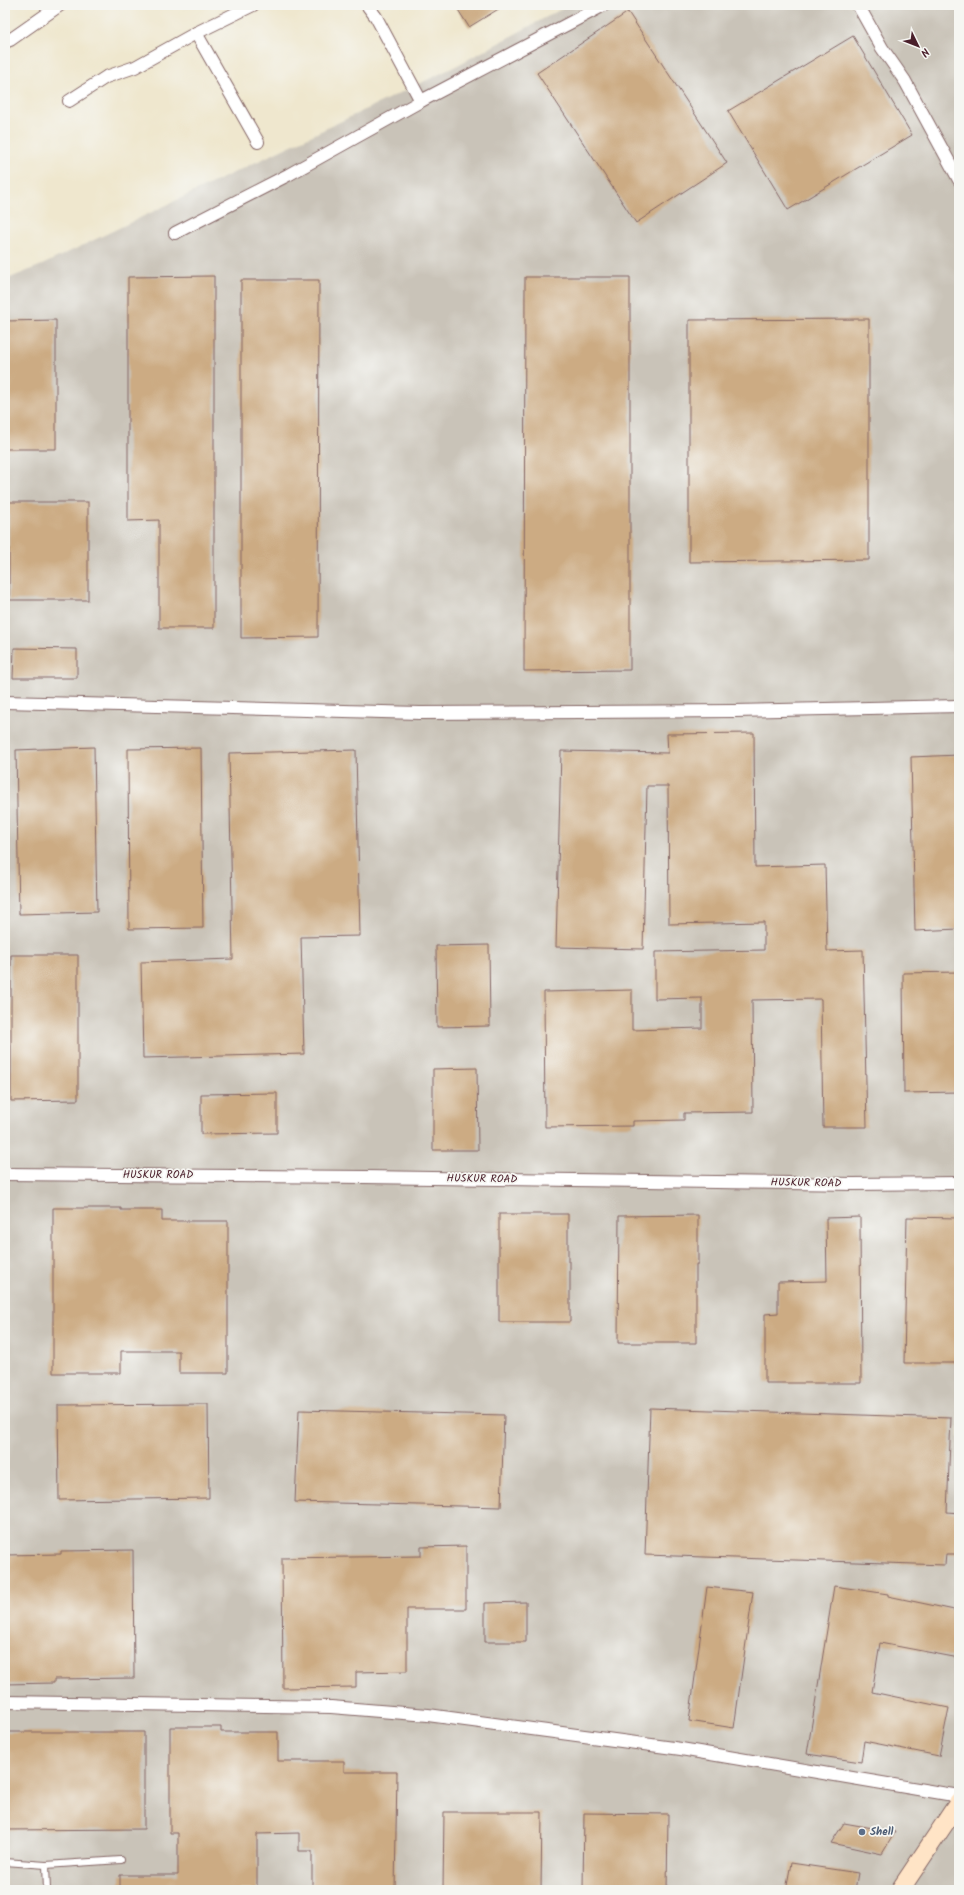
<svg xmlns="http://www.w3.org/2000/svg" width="964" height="1895" font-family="Kalam,sans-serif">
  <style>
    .industrial { fill: #c9c3b8 }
    .building { fill: #ccab83 }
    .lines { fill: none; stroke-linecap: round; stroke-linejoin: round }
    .lane-casing { stroke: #846564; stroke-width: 8 }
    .street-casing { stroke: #846564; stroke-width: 14 }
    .secondary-casing { stroke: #846564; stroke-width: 20 }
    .lane { stroke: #fff; stroke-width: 6 }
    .street { stroke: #fff; stroke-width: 12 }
    .secondary { stroke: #ffe4c6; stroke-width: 18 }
    .service-dot { fill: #5c6f8a; stroke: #f6f6f2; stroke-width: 1.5 }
    .labels { text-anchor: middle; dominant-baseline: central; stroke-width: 3.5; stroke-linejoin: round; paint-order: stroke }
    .street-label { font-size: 11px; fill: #4a1f2b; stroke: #f6f6f2 }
    .service-label { font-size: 11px; font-weight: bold; fill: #4e5e75; stroke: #f6f6f2; text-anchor: start }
  </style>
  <rect width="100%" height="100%" fill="#f6f6f2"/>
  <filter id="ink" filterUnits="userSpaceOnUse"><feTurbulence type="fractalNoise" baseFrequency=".025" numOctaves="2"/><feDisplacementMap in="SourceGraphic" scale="8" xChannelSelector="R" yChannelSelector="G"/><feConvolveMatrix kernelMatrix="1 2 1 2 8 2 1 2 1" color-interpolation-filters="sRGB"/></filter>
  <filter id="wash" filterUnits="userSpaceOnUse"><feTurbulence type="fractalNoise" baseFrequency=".012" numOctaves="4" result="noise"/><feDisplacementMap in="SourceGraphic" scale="16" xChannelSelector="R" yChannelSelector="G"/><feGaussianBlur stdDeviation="0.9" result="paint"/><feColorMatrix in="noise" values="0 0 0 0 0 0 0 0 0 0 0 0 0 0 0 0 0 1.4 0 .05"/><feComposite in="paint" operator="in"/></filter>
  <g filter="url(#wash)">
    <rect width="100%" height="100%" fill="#efe7ce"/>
    <path class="industrial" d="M569,5H959V1890H5V280L42,265L454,67Z"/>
    <g id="blocks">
      <g class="building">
        <path d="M455,5H505L469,27Z"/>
        <path d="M628,12L727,163L636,223L537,73Z"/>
        <path d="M853,36L912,135L788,210L728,111Z"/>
        <path d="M214,276V628H159V520L128,521V277Z"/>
        <path d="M525,277H630V670L524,671Z"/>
        <path d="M241,280H319L318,637L241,638Z"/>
        <path d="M869,319V560L689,562V320Z"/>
        <path d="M56,320V449H5V321Z"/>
        <rect x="9" y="502" width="79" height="98"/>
        <path d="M14,648L77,649V678H13Z"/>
        <path d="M754,733L755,867L825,865L827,951L863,950L867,1127H823L821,999L752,1000L753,1112L684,1113V1120L633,1121V1126L545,1127L544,992L632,990V1030L702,1028V998L655,999V952L764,950V922L669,924L668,786H647L643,949L556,947L561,751L668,753L667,734Z"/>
        <path d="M94,747L97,912L19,914L16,750Z"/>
        <path d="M201,748L203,928L129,929L128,749Z"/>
        <path d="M356,750L360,936L301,937L304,1054L143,1058L141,962L233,959L229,753Z"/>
        <path d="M959,755V929L915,931L911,757Z"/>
        <path d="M489,945L490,1026L437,1027L436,946Z"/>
        <path d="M11,955H78V1100L11,1101Z"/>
        <path d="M959,972V1092L904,1093L903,973Z"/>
        <path d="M477,1068L478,1150H433V1069Z"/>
        <path d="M277,1093V1133L201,1134V1094Z"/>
        <path d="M53,1208H121V1210H162V1221H228V1373H179V1351H121V1373H53Z"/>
        <path d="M499,1214H568V1262H570V1322H499Z"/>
        <path d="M698,1215V1264H696V1343H618L619,1216Z"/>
        <path d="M860,1217L861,1383H765V1314L778,1313V1282L827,1281L826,1218Z"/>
        <path d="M907,1217L959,1218V1363H904Z"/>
        <path d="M208,1404L209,1498L59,1500L58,1405Z"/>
        <path d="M650,1408L951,1418L947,1512L959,1513V1554H946L945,1565L645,1555Z"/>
        <path d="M299,1410L504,1415L501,1507L295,1502Z"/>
        <path d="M466,1546V1609H407V1671L356,1672V1687L283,1688L282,1558L421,1556V1547Z"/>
        <path d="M133,1550L134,1678L54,1679V1683L5,1684V1555L61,1554V1551Z"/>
        <path d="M834,1586L888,1594V1596L959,1611V1658L880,1643L872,1692L949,1708L939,1756L864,1741L861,1762L807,1754Z"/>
        <path d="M707,1587L753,1592L734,1728L689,1721Z"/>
        <path d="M526,1602V1642H485V1603Z"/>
        <path d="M170,1727H221V1732H278V1761H344V1772H397L395,1890H312V1851H299V1833L257,1834V1890H120V1875H178V1833H170Z"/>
        <path d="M5,1732H144V1829L5,1830Z"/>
        <path d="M444,1812H542L541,1890H443Z"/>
        <path d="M584,1813L668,1814L667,1890H583Z"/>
        <path d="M844,1823L895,1832L882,1854L831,1843Z"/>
        <path d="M791,1863L858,1873L855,1890H786Z"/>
      </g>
    </g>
  </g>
  <g filter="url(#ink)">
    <use href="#blocks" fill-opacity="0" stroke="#846564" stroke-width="1"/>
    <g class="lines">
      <defs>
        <g id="lane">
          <path d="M5,1862L46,1865L121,1860"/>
          <path d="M46,1865L47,1890"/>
        </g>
        <g id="street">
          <path d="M858,5L882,48L905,81L959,180"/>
          <path d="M196,33L258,142"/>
          <path d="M5,42L10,40L60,5"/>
          <path d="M69,101L106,77L135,67L196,33L253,5"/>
          <path d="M421,101L604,5"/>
          <path d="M175,233L288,175L421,101L376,17L367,5"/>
          <path d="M5,702L420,713L735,711L959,706"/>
          <path d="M5,1174L365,1177L853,1184L959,1183"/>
          <path d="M5,1702L331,1707L428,1715L681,1749L959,1796"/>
        </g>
        <path id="secondary" d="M900,1890L959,1802"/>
      </defs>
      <use href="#lane" class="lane-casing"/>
      <use href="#street" class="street-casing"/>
      <use href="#secondary" class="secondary-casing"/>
      <use href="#lane" class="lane"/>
      <use href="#street" class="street"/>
      <use href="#secondary" class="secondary"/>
    </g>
  </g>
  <circle class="service-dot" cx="862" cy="1832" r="4"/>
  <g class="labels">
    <g class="street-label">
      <text x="158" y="1175">HUSKUR ROAD</text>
      <text transform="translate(482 1179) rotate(1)">HUSKUR ROAD</text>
      <text transform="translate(806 1183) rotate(1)">HUSKUR ROAD</text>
    </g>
    <g class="service-label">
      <text x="870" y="1832">Shell</text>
    </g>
  </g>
  <rect width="964" height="1895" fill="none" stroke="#f6f6f2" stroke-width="20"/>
  <g transform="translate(918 46) rotate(133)" stroke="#f6f6f2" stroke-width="3" paint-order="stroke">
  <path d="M0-3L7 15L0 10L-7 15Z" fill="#4a1f2b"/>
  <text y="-6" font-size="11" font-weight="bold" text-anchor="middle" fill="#4a1f2b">N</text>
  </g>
</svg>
